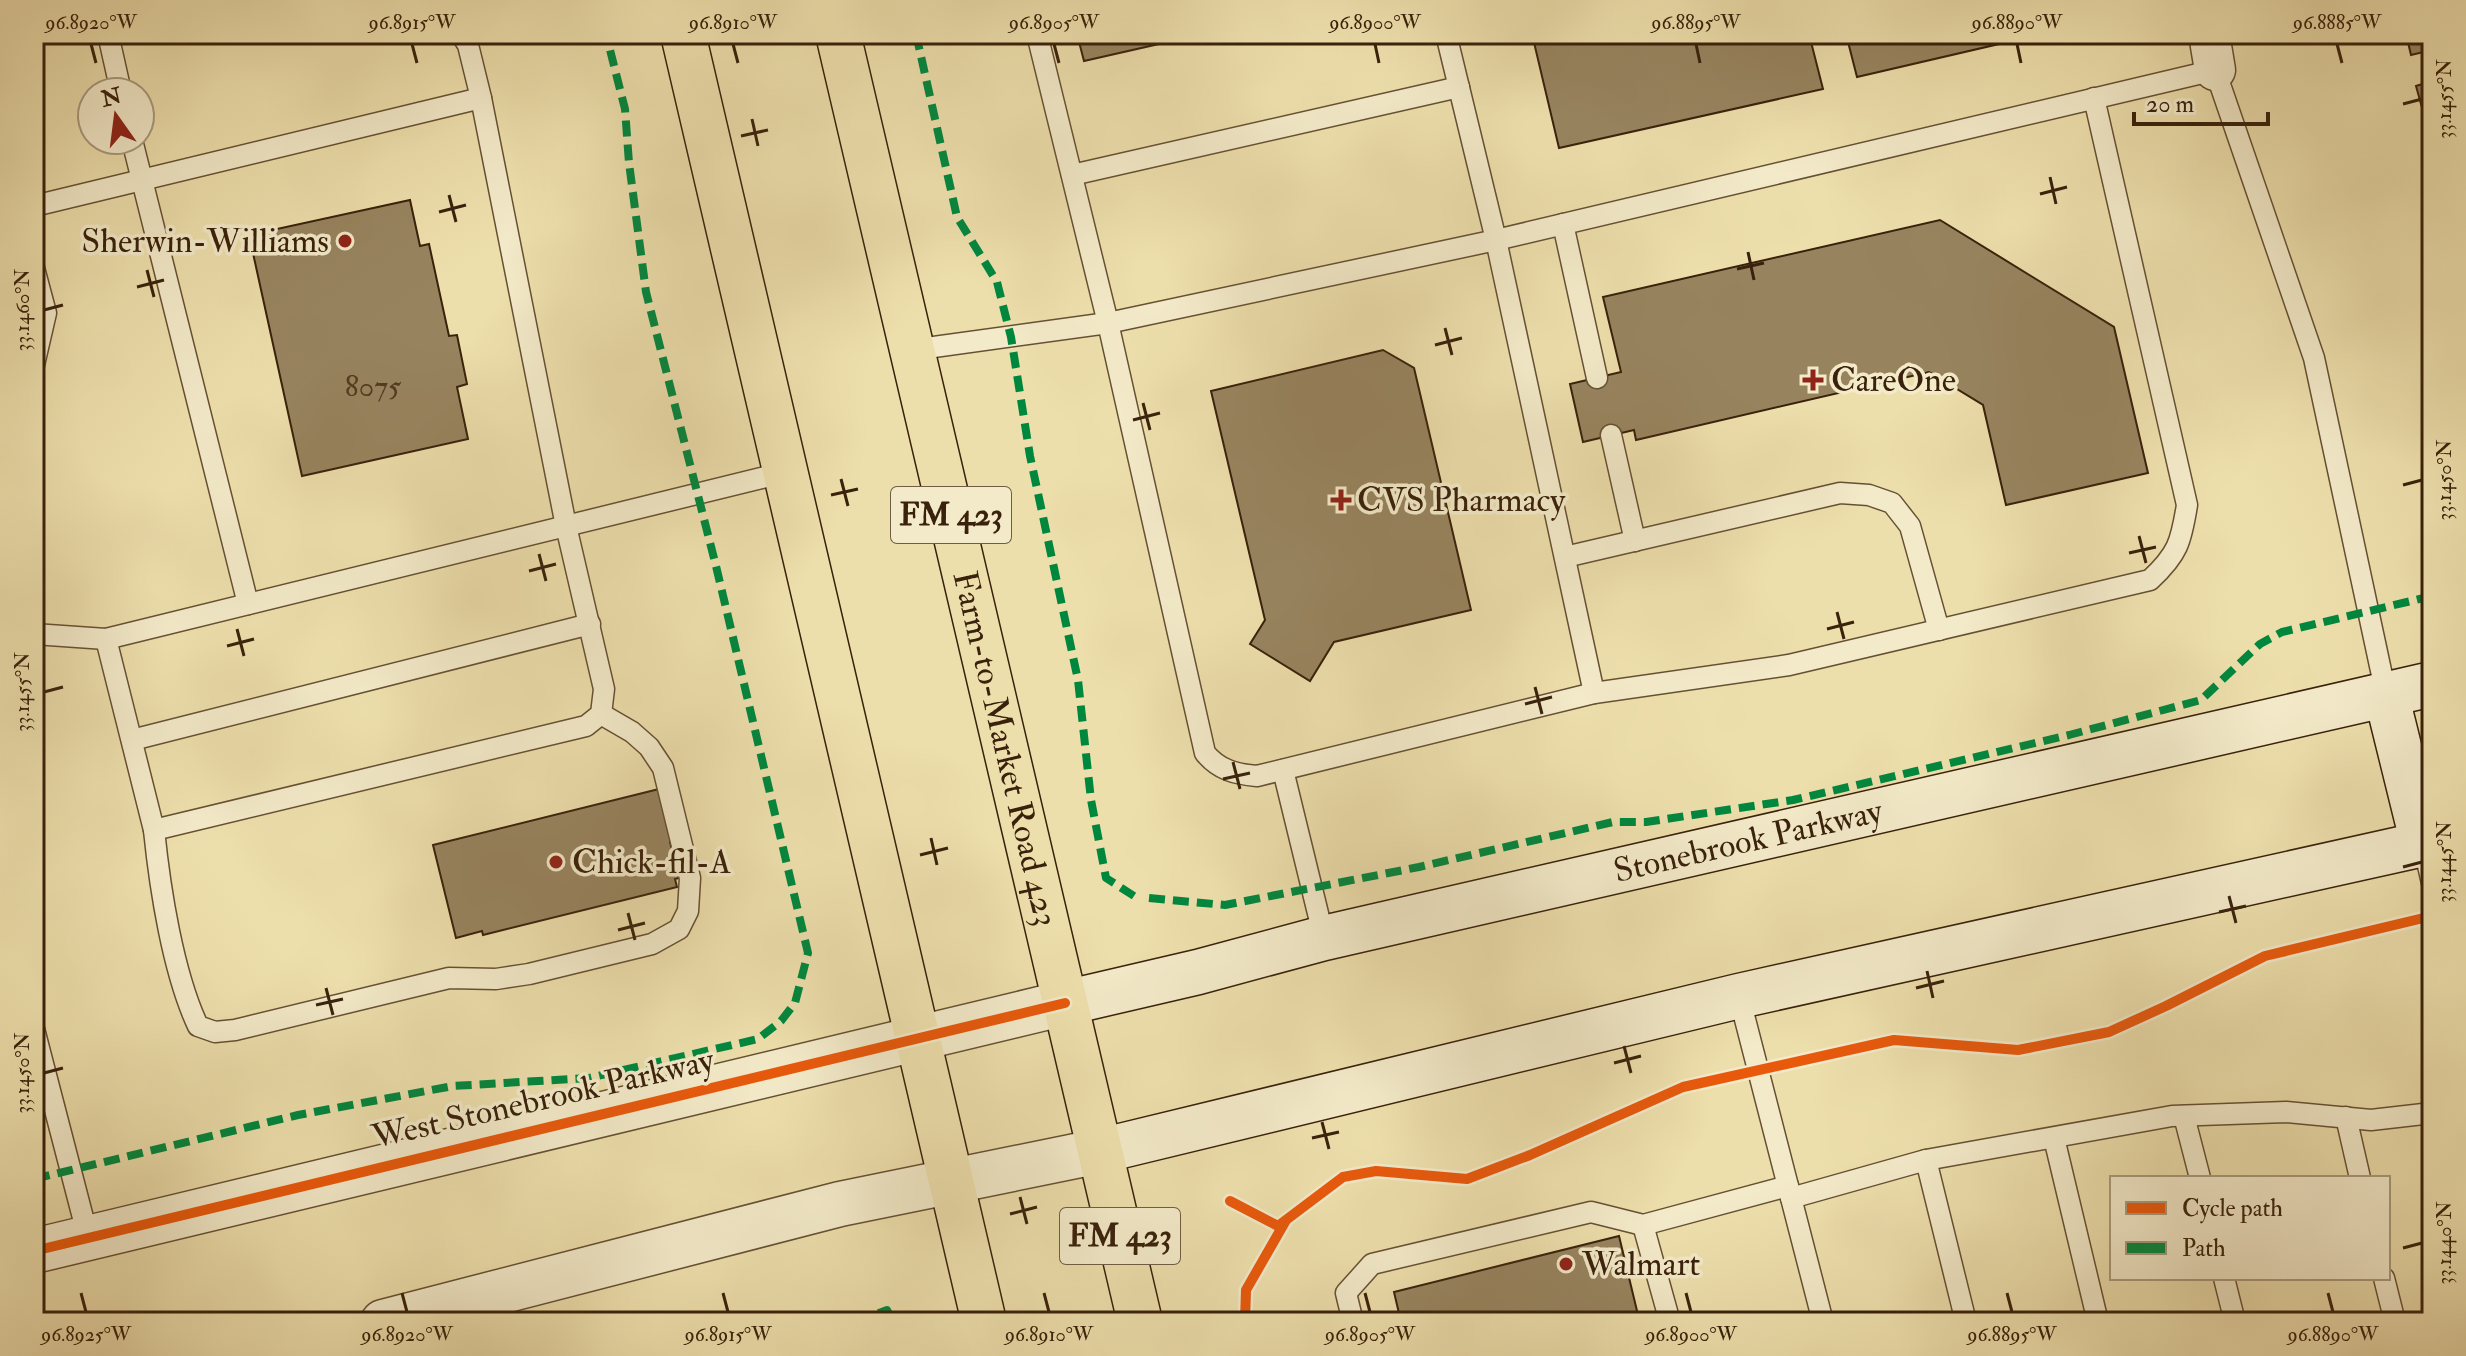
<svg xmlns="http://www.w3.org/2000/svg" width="2466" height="1356" font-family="'IM FELL Double Pica',serif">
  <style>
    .building { fill: #97845f; stroke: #39210b; stroke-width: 2 }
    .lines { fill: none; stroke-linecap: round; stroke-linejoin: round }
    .service-casing { stroke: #665033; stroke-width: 23 }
    .minor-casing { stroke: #665033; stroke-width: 43 }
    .tertiary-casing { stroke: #665033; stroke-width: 47 }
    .secondary-casing { stroke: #39210b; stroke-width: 47 }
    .primary-casing { stroke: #39210b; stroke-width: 47 }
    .service { stroke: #f3eac9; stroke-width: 20 }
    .minor { stroke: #f3eac9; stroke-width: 40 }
    .tertiary { stroke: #f3eac9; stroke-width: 44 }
    .secondary { stroke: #f3eac9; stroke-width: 44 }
    .primary { stroke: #eddfac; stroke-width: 44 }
    .quiet { stroke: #00873e; stroke-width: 8; stroke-dasharray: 16 8; stroke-linecap: butt }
    .cycleway-casing { stroke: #f3eac9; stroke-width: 15 }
    .cycleway { stroke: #e8590c; stroke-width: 10 }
    .ticks { fill: none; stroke: #39210b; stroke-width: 3 }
    .poi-dot { fill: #8f2418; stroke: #f3eac9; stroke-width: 3 }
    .labels { text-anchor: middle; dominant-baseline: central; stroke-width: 7; stroke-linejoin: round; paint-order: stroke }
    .number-label { font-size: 30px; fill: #503a20 }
    .shield { fill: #f3eac9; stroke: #715d44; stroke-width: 2 }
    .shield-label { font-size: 32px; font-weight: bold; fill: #39210b }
    .poi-label { font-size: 34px; fill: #39210b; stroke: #f3eac9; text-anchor: start }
    .street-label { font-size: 34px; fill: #39210b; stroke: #f3eac9 }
    .neatline { fill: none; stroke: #39210b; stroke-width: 3 }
    .ticks-label { font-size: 20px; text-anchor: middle; fill: #39210b }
  </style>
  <rect width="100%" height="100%" fill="#eddfac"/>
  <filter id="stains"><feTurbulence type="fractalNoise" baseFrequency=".0025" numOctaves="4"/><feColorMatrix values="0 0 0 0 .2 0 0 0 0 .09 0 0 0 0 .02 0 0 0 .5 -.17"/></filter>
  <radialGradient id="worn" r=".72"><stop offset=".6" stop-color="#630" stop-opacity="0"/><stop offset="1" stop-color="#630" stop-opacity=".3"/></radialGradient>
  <g class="building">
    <path d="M1077,34H1203L1084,61Z"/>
    <path d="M1532,34H1809L1823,89L1559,148Z"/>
    <path d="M1846,34H2042L1857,77Z"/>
    <path d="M2406,34H2432V50L2411,55Z"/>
    <path d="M2432,81V144L2416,86Z"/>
    <path d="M410,200L420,246L429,244L449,336L457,335L467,384L457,387L468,439L302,476L249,235Z"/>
    <path d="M1940,220L2114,327L2148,473L2006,505L1983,405L1929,372L1636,440L1634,430L1583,442L1570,384L1621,372L1603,297Z"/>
    <path d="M1383,350L1414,368L1471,610L1334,642L1310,681L1250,644L1265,620L1211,391Z"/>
    <path d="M663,788L676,840L670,842L679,878L675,879L677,887L483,935L482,931L456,938L433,845Z"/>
    <path d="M1619,1236L1638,1315L1610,1322H1401L1394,1292Z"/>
  </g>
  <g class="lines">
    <defs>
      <g id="service">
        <path d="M108,34L121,92"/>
        <path d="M1037,34L1108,323L1205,753C1219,770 1235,774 1257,776L1594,693L1789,665L2150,580C2178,554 2181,542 2187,505L2094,98"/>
        <path d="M1446,34L1496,240L1594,693"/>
        <path d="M132,140L248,604"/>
        <path d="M1072,175L1459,87"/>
        <path d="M34,206L481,98"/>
        <path d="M1563,224L1597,378"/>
        <path d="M34,268L46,313L34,365"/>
        <path d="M912,350L1108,323L1496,240L2215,70L2314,358L2386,694"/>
        <path d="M1611,435L1635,541"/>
        <path d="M1565,557L1840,493L1869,495L1892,503L1910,526L1939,630"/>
        <path d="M34,634L106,639L786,472"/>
        <path d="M106,639L154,830L586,726L601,714L604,689L566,526L481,98L468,45L461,34"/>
        <path d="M132,740L590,624"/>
        <path d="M1283,770L1324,938"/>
        <path d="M154,830C160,889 173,973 198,1026L215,1032L235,1030L449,978L496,979L529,974L652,944L679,929L688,911L690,878L663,768L649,747L632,732L601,714"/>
        <path d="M2423,844L2432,883"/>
        <path d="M1739,996L1823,1322"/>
        <path d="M34,1029L88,1237"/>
        <path d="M2184,1116L2200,1178"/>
        <path d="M2346,1117L2360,1178"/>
        <path d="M2054,1138L2098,1322"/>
        <path d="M1926,1160L2172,1116L2286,1112L2371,1120L2432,1113"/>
        <path d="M1791,1198L1926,1160L1966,1322"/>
        <path d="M1643,1225L1670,1322"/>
        <path d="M2224,1278L2235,1322"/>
        <path d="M2384,1278L2395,1322"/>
        <path d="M1353,1322L1346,1293L1372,1264L1591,1212L1643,1225L1788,1186"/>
      </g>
      <path id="minor" d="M2209,34L2215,70"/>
      <g id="tertiary">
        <path d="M34,1251L1065,1003"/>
        <path d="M383,1322L840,1204L1100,1151"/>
      </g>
      <g id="secondary">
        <path d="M2386,694L2423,844"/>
        <path id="s1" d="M1065,1003L1198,972L1324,938L2432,684"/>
        <path d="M1100,1151L1739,996L2432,842"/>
      </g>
      <g id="primary">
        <path d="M683,34L984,1322"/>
        <path id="s2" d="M838,34L1140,1322"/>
      </g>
    </defs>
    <use href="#service" class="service-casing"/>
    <use href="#minor" class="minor-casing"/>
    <use href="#tertiary" class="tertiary-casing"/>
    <use href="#secondary" class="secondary-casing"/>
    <use href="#primary" class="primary-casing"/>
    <use href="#service" class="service"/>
    <use href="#minor" class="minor"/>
    <use href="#tertiary" class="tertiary"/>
    <use href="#secondary" class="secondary"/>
    <use href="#primary" class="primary"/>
    <g class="quiet">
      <path d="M916,34L957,217L997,282L1011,337L1030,456L1078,680L1091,800L1106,878L1134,896"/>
      <path d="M1149,898L1225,905L1419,867L1613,822H1646L1793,800L2069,735L2201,700L2260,644L2282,632L2432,596"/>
      <path d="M34,1179L298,1115L453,1086L589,1078L758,1039L781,1021L795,1003L808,953L716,566L646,292L629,163L625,109L606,34"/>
      <path d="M856,1322L887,1310L893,1322"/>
    </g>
    <defs>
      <g id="cycleway">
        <path d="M1230,1201L1278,1226L1343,1177L1376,1171L1467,1179L1530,1155L1683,1087L1894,1040L2018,1050L2109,1032L2166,1006L2265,956L2432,916"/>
        <path d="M34,1251L1065,1003"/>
        <path d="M1245,1322L1246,1290L1285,1222"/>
      </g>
    </defs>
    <use href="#cycleway" class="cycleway-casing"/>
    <use href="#cycleway" class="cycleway"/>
  </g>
  <path class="ticks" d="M91,44L96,63M412,44L417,63M733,44L738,63M1054,44L1059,63M1375,44L1379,63M1696,44L1700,63M2017,44L2021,63M2337,44L2342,63M2403,104L2422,99M752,119L758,146M741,136L768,130M2050,177L2056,204M2040,194L2067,187M449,195L456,222M439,212L466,205M1748,252L1754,280M1737,269L1764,263M147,270L154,297M137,287L164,280M44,310L63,305M1445,328L1452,355M1435,345L1462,338M1143,403L1150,430M1133,420L1160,413M841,479L848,506M2403,485L2422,480M831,495L858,489M2139,536L2146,563M2129,553L2156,547M539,554L546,581M529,571L556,564M1837,612L1844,639M237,629L244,656M1827,629L1854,622M227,646L254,639M1535,687L1542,714M44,692L63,687M1525,704L1552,697M1233,762L1240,789M1223,779L1250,773M931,838L937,865M920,855L948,848M2403,867L2422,862M2229,896L2236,923M2219,912L2246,906M628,913L635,940M618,930L645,923M1927,971L1933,998M326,988L333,1015M1916,988L1944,981M316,1005L343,999M1624,1046L1631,1073M1614,1063L1641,1056M44,1073L63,1068M1322,1122L1329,1149M1312,1138L1339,1132M1020,1197L1027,1224M1010,1214L1037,1207M2403,1248L2422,1243M81,1293L86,1312M402,1293L407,1312M723,1293L728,1312M1044,1293L1049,1312M1365,1293L1370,1312M1686,1293L1691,1312M2007,1293L2012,1312M2328,1293L2333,1312"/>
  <g class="poi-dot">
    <circle cx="345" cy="241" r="8"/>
    <path d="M1809 368h8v8h8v8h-8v8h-8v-8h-8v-8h8z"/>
    <path d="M1337 488h8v8h8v8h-8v8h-8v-8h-8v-8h8z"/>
    <circle cx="556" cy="862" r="8"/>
    <circle cx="1566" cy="1264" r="8"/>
  </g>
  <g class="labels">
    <g class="number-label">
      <text x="373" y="386">8075</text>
    </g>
    <g class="shield">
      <rect x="891" y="487" width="120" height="56" rx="6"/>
      <rect x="1060" y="1208" width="120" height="56" rx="6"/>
    </g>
    <g class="shield-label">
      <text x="951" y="515">FM 423</text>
      <text x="1120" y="1236">FM 423</text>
    </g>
    <g class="poi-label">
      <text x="329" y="241" text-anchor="end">Sherwin-Williams</text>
      <text x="1831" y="380">CareOne</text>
      <text x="1357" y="500">CVS Pharmacy</text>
      <text x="572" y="862">Chick-fil-A</text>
      <text x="1582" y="1264">Walmart</text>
    </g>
    <g class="street-label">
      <text stroke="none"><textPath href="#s2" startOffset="734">Farm-to-Market Road 423</textPath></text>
      <text stroke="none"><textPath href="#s1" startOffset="702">Stonebrook Parkway</textPath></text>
      <text transform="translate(543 1099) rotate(-13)">West Stonebrook Parkway</text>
    </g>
  </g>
  <rect width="2466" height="1356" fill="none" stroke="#eddfac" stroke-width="88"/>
  <rect x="2110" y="1176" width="280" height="104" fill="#f3eac9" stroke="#a99a7d" stroke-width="2"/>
  <rect x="2126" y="1202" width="40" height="12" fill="#e8590c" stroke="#a99a7d" stroke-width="2"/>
  <text x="2182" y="1216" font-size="24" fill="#39210b">Cycle path</text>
  <rect x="2126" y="1242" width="40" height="12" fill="#00873e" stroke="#a99a7d" stroke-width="2"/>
  <text x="2182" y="1256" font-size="24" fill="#39210b">Path</text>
  <g transform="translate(116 116) rotate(346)"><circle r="38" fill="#f3eac9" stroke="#a99a7d" stroke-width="2"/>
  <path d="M0-6L14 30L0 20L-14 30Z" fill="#8f2418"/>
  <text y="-12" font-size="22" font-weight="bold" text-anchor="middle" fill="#39210b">N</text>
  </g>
  <path d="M2134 112v12h134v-12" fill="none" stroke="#39210b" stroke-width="4"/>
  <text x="2146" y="112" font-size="24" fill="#39210b" stroke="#f3eac9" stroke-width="6" paint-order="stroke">20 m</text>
  <rect x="44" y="44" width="2378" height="1268" class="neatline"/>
  <g class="ticks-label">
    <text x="91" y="29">96.8920°W</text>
    <text x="412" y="29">96.8915°W</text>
    <text x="733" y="29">96.8910°W</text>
    <text x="1054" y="29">96.8905°W</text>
    <text x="1375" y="29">96.8900°W</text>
    <text x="1696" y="29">96.8895°W</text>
    <text x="2017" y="29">96.8890°W</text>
    <text x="2337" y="29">96.8885°W</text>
    <text transform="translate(2444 99) rotate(-90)" y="7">33.1455°N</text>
    <text transform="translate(22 310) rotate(-90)" y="7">33.1460°N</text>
    <text transform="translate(2444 480) rotate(-90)" y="7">33.1450°N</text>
    <text transform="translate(22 692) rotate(-90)" y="7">33.1455°N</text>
    <text transform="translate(2444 862) rotate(-90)" y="7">33.1445°N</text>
    <text transform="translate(22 1073) rotate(-90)" y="7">33.1450°N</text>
    <text transform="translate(2444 1243) rotate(-90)" y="7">33.1440°N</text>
    <text x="86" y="1341">96.8925°W</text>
    <text x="407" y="1341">96.8920°W</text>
    <text x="728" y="1341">96.8915°W</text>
    <text x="1049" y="1341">96.8910°W</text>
    <text x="1370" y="1341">96.8905°W</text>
    <text x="1691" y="1341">96.8900°W</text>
    <text x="2012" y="1341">96.8895°W</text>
    <text x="2333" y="1341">96.8890°W</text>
  </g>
  <rect width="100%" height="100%" filter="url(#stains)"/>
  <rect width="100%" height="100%" fill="url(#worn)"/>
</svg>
